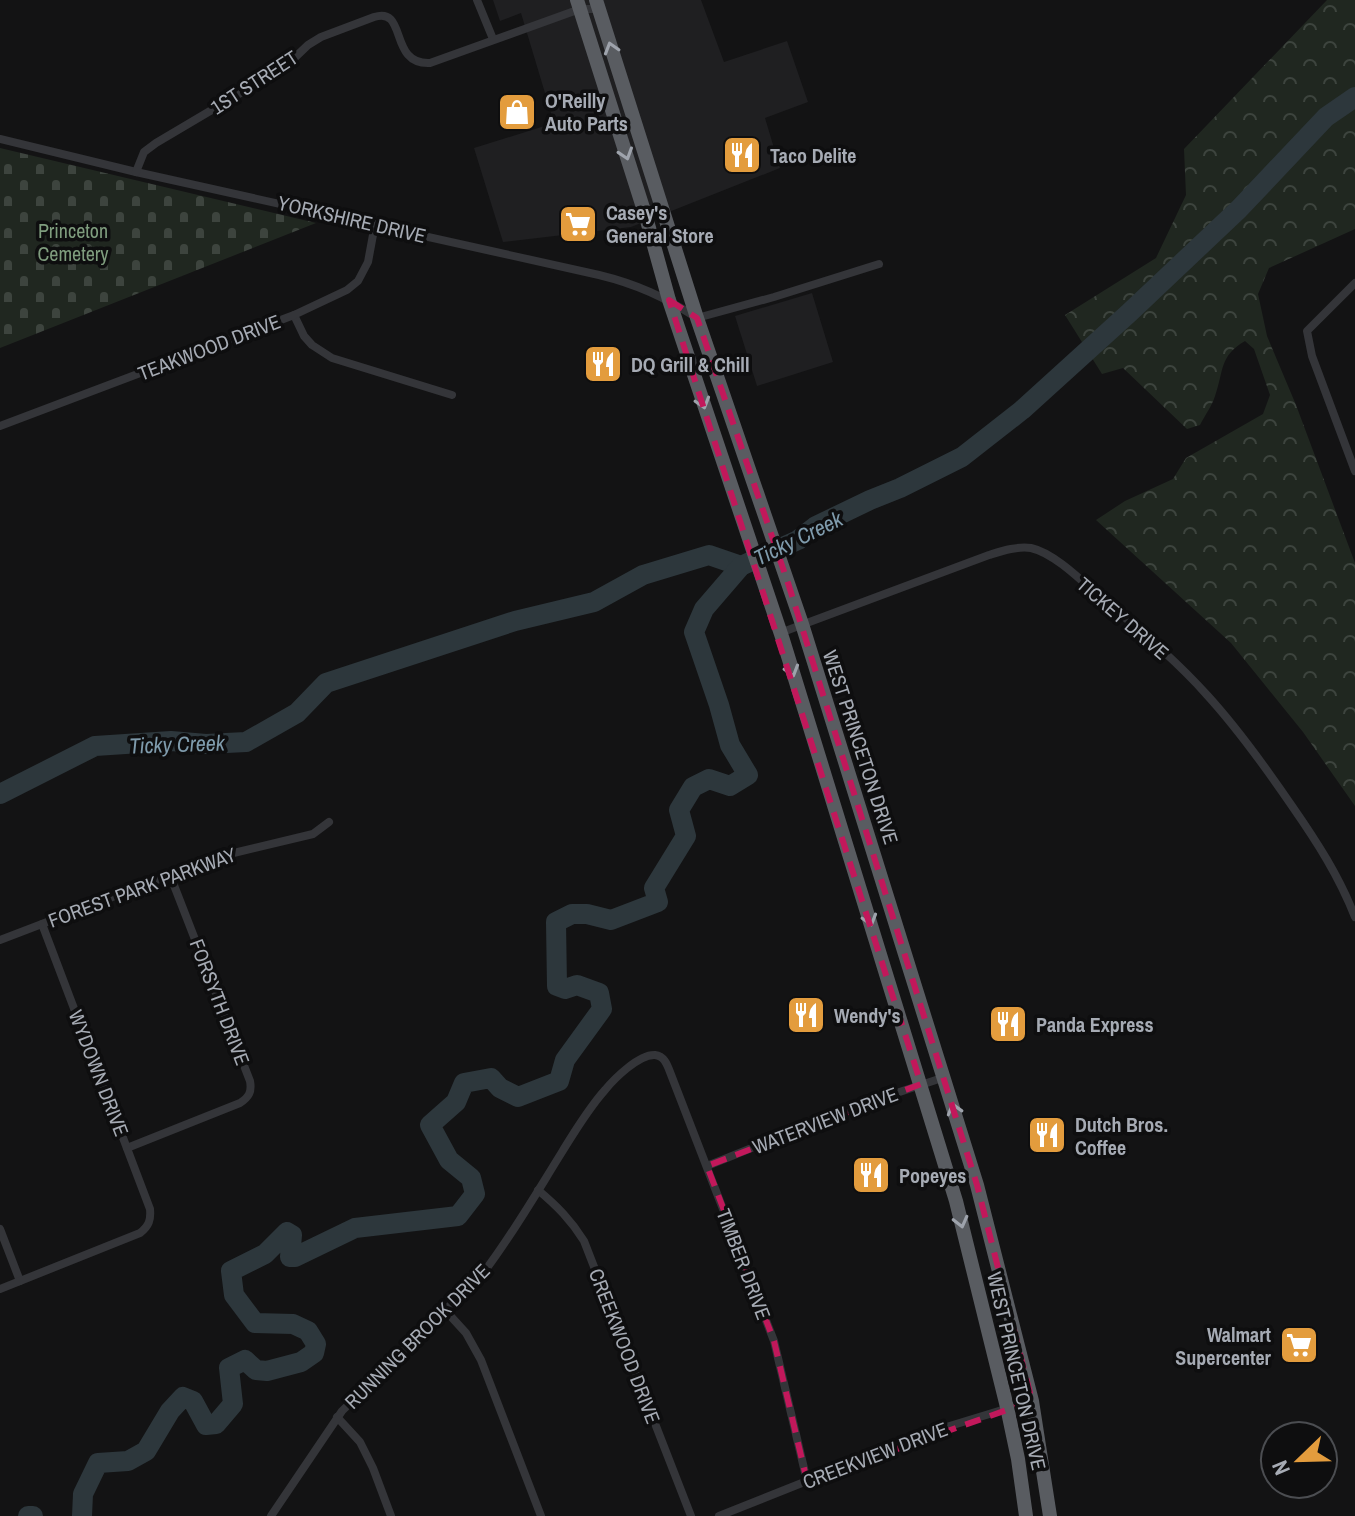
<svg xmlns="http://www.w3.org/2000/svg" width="1355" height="1516" font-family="'Archivo Narrow',sans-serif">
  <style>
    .built { fill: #1f1f21 }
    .forest { fill: url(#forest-crowns) }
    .cemetery { fill: url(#cemetery-stones) }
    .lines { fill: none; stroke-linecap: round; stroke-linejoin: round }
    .river { stroke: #2d373c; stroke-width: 20 }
    .minor { stroke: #343539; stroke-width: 8 }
    .trunk { stroke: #595c61; stroke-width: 14 }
    .oneway { stroke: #9ea3ac }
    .marked { fill: none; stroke: #c2185b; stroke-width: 6; stroke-dasharray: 16 10; stroke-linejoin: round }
    .labels { text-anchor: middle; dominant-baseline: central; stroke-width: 7; stroke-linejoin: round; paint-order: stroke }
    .street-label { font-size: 20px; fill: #a6abb4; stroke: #0e0e0f }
    .poi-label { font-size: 20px; font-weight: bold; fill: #a6abb4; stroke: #0e0e0f; text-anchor: start }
    .park-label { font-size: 20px; fill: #7f9d7e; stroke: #0e0e0f }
    .water-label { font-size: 22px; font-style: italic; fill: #7f9bac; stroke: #0e0e0f }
  </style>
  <defs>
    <pattern id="forest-crowns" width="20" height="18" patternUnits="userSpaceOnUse" patternTransform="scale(2)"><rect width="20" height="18" fill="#202720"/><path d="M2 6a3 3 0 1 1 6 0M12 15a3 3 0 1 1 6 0" fill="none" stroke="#3d443e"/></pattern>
    <pattern id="cemetery-stones" width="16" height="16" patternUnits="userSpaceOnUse" patternTransform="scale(2)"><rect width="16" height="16" fill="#202720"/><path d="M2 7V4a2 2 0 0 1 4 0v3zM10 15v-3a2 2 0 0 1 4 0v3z" fill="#3d443e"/></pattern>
  </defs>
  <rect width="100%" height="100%" fill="#131314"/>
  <g class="built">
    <path d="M493,0H701L724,62L787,41L808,102L765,118L780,168L631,227L503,242L474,148L554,123L521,13L500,21Z"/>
    <path d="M812,293L833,362L757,386L735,316Z"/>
  </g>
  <path class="forest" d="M1327,0H1355V229L1269,268L1258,294L1267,336L1296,405L1355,563V806L1303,732L1231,643L1096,520L1125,501L1173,479L1186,458L1263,414L1270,395L1254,349L1245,341C1219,356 1224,371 1215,396C1212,406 1205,415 1200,425L1187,429L1123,368L1102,374L1065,315L1156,258L1186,195L1184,149Z"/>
  <path class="cemetery" d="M0,148L316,223L0,348Z"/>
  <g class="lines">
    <g class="river">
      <path d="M0,794L95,746L171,741L206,744L246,742L297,713L326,683L515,621L594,602L643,575L709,555L741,566"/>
      <path d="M28,1516H33"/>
      <path d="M82,1516L83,1494L98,1463L128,1461L146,1451L170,1411L183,1397L193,1401L206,1425L216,1424L233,1404L229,1368L245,1360L256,1370L267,1371L301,1362L314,1353L316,1344L308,1331L293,1324L255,1323L234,1295L231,1271L265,1254L287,1232L292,1235L290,1257H295L355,1228L458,1216L475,1194L471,1178L449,1160L430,1125L456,1102L464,1083L491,1078L500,1088L518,1097L559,1081L565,1060L602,1009L599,993L577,985L565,989L557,986L556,922L572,914H587L611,920L658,902L654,888L686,836L679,810L693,787L709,779L730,786L748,775L730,745L719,705L694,632L704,609L741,566L798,540L816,526L870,500L900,488L962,457L1022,410L1129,313L1239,209L1326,117L1355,97"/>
    </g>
    <g class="minor">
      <path d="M477,0L493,39"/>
      <path d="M0,139L136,172L599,275C636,284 665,297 697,318L774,297L879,264"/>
      <path d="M136,172L144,152L156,143L286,66L308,45L321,37L374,17C408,6 388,65 430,63L580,9H599"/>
      <path d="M1355,283L1307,331L1312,356L1355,471"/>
      <path d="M294,315L304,336L312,345L332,358L452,395"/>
      <path d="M0,426L294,315L347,290L358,281L368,262L375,224"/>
      <path d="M780,633L989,555C1002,551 1017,546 1031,548C1054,553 1082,581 1100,597C1137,627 1175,659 1207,695C1239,730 1266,768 1292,806C1317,842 1339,876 1355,917"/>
      <path d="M0,940L217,857L313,834L329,822"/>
      <path d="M127,1148L240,1103C249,1097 252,1092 250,1081L170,875"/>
      <path d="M707,1166L851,1108L945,1077"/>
      <path d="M538,1190C557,1206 571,1220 584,1241L691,1516"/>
      <path d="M0,1229L20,1281"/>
      <path d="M0,1289L140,1233C149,1226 151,1220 150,1209L42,924"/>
      <path d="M445,1310L466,1333L481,1360L541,1516"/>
      <path d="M337,1417L360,1442L373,1468L391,1516"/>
      <path d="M271,1516L342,1411L484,1272C513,1234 537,1192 562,1152C575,1131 588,1109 605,1090C614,1079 639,1054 655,1055C664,1056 667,1064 670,1072L774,1341L807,1481"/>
      <path d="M719,1516L930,1432L1032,1401"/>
    </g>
    <g class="trunk">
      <path d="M577,0L646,217L669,300L783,640L956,1201L1007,1407L1018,1459L1026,1516"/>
      <path d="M596,0L697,318L802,624L977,1185L1032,1401L1050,1516"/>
    </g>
  </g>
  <defs><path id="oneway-chevron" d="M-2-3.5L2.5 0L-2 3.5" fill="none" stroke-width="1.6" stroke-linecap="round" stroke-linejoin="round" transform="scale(2)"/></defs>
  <g class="oneway">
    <use href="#oneway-chevron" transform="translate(611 48) rotate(-107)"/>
    <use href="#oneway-chevron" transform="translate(626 154) rotate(72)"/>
    <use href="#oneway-chevron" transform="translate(703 403) rotate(73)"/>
    <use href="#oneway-chevron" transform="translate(792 671) rotate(73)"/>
    <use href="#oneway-chevron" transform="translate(870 920) rotate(73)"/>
    <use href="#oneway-chevron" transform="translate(954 1109) rotate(-106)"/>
    <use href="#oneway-chevron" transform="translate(961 1222) rotate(76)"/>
  </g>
  <path class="marked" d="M669,300L697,318L788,583L977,1185L1032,1401L807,1481L774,1341L707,1166L921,1084Z"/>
  <defs>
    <symbol id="shop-square" viewBox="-11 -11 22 22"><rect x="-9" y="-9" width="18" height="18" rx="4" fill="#e39c3d" stroke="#0e0e0f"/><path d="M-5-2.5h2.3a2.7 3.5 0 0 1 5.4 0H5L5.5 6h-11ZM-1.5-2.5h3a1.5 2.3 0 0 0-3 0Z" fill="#fff"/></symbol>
    <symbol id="restaurant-square" viewBox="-11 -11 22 22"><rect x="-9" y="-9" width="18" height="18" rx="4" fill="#e39c3d" stroke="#0e0e0f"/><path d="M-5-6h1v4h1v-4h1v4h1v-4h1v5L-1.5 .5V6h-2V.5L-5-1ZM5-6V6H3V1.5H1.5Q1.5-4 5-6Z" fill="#fff"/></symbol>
    <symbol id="supermarket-square" viewBox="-11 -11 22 22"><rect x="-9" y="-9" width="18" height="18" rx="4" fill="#e39c3d" stroke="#0e0e0f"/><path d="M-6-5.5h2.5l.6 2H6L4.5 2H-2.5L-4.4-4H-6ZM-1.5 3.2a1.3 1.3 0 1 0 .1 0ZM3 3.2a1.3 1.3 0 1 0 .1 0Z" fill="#fff"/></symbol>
  </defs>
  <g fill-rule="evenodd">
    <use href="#shop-square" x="495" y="90" width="44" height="44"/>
    <use href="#restaurant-square" x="720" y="133" width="44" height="44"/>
    <use href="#supermarket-square" x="556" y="202" width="44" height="44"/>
    <use href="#restaurant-square" x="581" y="342" width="44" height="44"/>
    <use href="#restaurant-square" x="784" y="993" width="44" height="44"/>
    <use href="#restaurant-square" x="986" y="1002" width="44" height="44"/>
    <use href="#restaurant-square" x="1025" y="1113" width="44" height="44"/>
    <use href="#restaurant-square" x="849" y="1153" width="44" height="44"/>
    <use href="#supermarket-square" x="1277" y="1323" width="44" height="44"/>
  </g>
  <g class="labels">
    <g class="street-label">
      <text transform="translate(254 82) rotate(-33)">1ST STREET</text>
      <text transform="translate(352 219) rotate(13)">YORKSHIRE DRIVE</text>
      <text transform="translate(209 347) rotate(-21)">TEAKWOOD DRIVE</text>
      <text transform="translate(1123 618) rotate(41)">TICKEY DRIVE</text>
      <text transform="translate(861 747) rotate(72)">WEST PRINCETON DRIVE</text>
      <text transform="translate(142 887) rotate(-20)">FOREST PARK PARKWAY</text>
      <text transform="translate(220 1002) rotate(69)">FORSYTH DRIVE</text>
      <text transform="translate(99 1073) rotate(69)">WYDOWN DRIVE</text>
      <text transform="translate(825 1120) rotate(-21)">WATERVIEW DRIVE</text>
      <text transform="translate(744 1264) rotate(69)">TIMBER DRIVE</text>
      <text transform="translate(417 1336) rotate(-45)">RUNNING BROOK DRIVE</text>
      <text transform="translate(625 1346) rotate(69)">CREEKWOOD DRIVE</text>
      <text transform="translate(1017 1371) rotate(77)">WEST PRINCETON DRIVE</text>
      <text transform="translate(875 1455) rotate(-21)">CREEKVIEW DRIVE</text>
    </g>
    <g class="poi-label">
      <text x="545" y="100">O'Reilly<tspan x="545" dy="23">Auto Parts</tspan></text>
      <text x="770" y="155">Taco Delite</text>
      <text x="606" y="212">Casey's<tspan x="606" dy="23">General Store</tspan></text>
      <text x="631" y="364">DQ Grill &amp; Chill</text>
      <text x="834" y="1015">Wendy's</text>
      <text x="1036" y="1024">Panda Express</text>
      <text x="1075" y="1124">Dutch Bros.<tspan x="1075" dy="23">Coffee</tspan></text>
      <text x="899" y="1175">Popeyes</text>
      <text x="1271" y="1334" text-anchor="end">Walmart<tspan x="1271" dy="23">Supercenter</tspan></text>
    </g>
    <g class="park-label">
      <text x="73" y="230">Princeton<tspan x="73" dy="23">Cemetery</tspan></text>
    </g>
    <g class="water-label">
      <text transform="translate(798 538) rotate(-26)">Ticky Creek</text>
      <text transform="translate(177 744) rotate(-2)">Ticky Creek</text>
    </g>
  </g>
  <g transform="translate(1299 1460) rotate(247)"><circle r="38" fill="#0e0e0f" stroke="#4b4d51" stroke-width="2"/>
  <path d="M0-6L14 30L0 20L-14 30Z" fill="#e39c3d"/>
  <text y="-12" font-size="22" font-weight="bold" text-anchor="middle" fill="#a6abb4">N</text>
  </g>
</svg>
